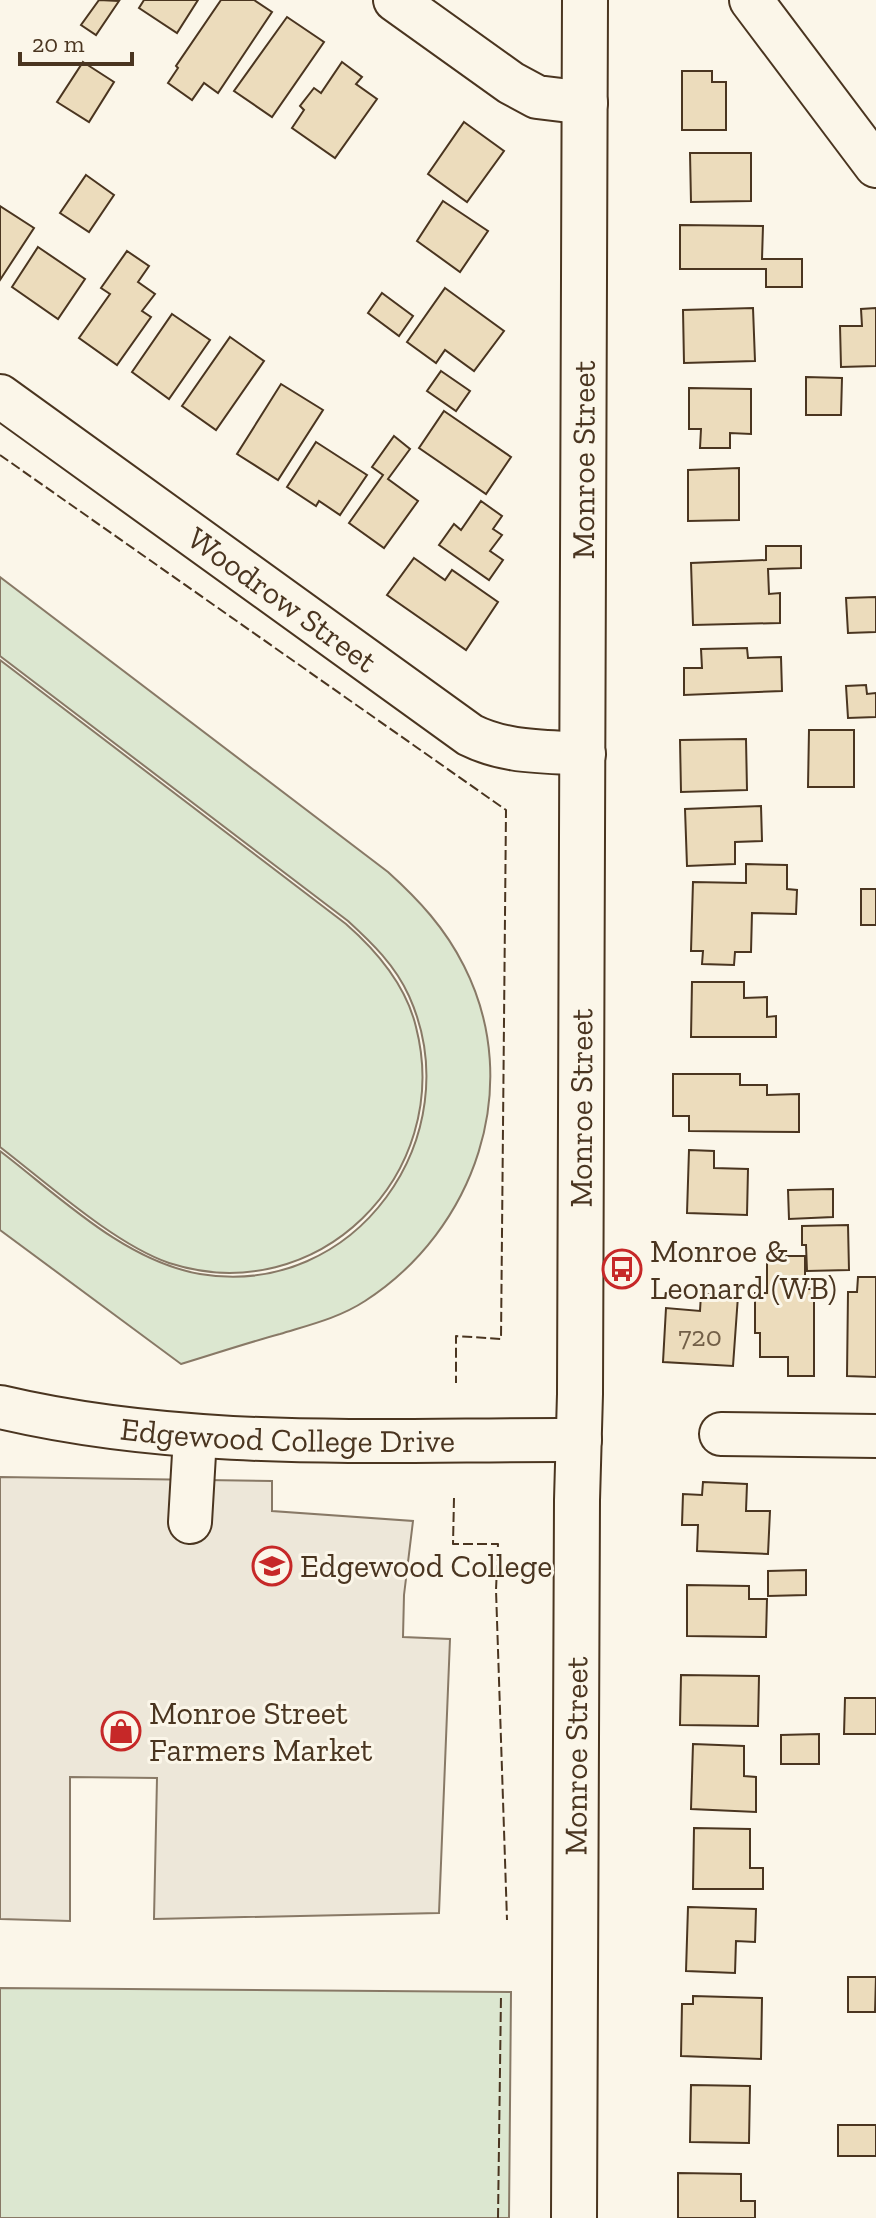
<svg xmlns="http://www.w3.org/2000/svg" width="876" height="2218" font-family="'Zilla Slab',serif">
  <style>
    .green { fill: #dce7d0; stroke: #887966; stroke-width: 2 }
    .parking { fill: #ede7d9; stroke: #887966; stroke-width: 2 }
    .building { fill: #ecdcbc; stroke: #4a3520; stroke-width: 2 }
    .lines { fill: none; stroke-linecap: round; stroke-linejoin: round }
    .minor-casing { stroke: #4a3520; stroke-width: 46 }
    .major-casing { stroke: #4a3520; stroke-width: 48 }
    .minor { stroke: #fbf6e9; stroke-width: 42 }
    .major { stroke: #fbf6e9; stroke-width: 44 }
    .fence { stroke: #4a3520; stroke-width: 2; stroke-dasharray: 10 4; stroke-linecap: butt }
    .labels { text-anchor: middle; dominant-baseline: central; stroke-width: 6; stroke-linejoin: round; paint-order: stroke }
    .number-label { font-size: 28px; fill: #725f47 }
    .street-label { font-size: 32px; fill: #4a3520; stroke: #fbf6e9 }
    .poi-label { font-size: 32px; fill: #4a3520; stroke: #fbf6e9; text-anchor: start }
  </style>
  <rect width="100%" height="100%" fill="#fbf6e9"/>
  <g class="green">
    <path d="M0,577L388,872C419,900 445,928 464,966C525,1086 475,1230 365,1301C339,1318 309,1325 280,1334C247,1343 214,1354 181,1364L0,1230V1151C59,1196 124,1261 200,1274C355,1300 472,1136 409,996C395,965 372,943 348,921L0,656Z"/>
    <path d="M0,660L346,924C378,952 406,985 416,1027C454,1175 317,1311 169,1263C114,1244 47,1183 0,1147Z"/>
    <path d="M0,1988L511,1992L509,2218H0Z"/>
  </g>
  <path class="parking" d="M0,1477L272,1481V1511L413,1521L404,1595L403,1637L450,1639L439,1913L154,1919L157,1778L70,1777V1921L0,1919Z"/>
  <g class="building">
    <path d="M99,0L119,1L96,35L81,25Z"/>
    <path d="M144,0H198L177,33L139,8Z"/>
    <path d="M221,0H254L272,12L218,93L204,83L192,100L168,83L178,68L176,66Z"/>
    <path d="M287,17L324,42L272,117L234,91Z"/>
    <path d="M83,62L114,82L89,122L57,102Z"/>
    <path d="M342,62L362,77L356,84L377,99L335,158L292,128L304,110L300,106L314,88L321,93Z"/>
    <path d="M682,71H712V82H726V130H682Z"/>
    <path d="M464,122L504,151L467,202L428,174Z"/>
    <path d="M690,153H751V201L691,202Z"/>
    <path d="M86,175L114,195L89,232L60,213Z"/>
    <path d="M443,201L488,231L460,272L417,241Z"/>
    <path d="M0,206L34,228L0,280Z"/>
    <path d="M680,225L763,226L762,259H802V287H766V269H680Z"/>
    <path d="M38,247L85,279L58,319L12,287Z"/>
    <path d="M127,251L149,266L138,282L155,294L142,311L151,317L117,365L79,338L110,294L101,288Z"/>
    <path d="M445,288L504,331L474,371L445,350L436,363L407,342Z"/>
    <path d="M382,293L413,316L399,336L368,313Z"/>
    <path d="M753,308L755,361L684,363L683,310Z"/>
    <path d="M876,308V366L841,367L840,326H862L861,309Z"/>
    <path d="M172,314L210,340L169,399L132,372Z"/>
    <path d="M230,337L264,361L216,430L182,406Z"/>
    <path d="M441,371L470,391L456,411L427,391Z"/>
    <path d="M806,377L842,378L841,415H806Z"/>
    <path d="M281,384L323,410L278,480L237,454Z"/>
    <path d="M689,388L751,389V434L730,433V448H700L701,429H689Z"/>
    <path d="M444,411L511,457L486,494L419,448Z"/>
    <path d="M394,436L410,449L388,479L418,501L384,548L349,523L383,475L372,467Z"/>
    <path d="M316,442L367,475L340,515L319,501L316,506L287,487Z"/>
    <path d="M739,468V520L688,521V470Z"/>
    <path d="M481,501L502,516L493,529L502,535L490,551L503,560L489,580L439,545L454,524L461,530Z"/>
    <path d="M766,546H801V568L768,569L769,594L780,593V623L693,625L691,563L766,560Z"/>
    <path d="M414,558L445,580L452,570L498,602L466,650L387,595Z"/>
    <path d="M876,597V632L848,633L846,598Z"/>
    <path d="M747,648L748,658L781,657L782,691L684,695V668H702L701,649Z"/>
    <path d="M866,685L867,694L876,693V717L848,718L846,686Z"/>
    <path d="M809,730H854V787H808Z"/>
    <path d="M746,739L747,790L681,792L680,740Z"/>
    <path d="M761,806L762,841L735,842V864L687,866L685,809Z"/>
    <path d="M746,864L787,865V889L797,890L796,914L752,913L751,952H735L734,965L702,964L703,951H691L693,882L746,883Z"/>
    <rect x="861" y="889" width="15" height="36"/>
    <path d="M692,982H744V998L767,997V1017L776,1016V1037H691Z"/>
    <path d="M673,1074H740V1085H767V1095L799,1094V1132L689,1131V1116H673Z"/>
    <path d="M689,1150L714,1151V1168L748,1169L747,1215L687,1213Z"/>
    <path d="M833,1189V1217L789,1219L788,1190Z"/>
    <path d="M848,1225L849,1270L807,1271L806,1245H802V1226Z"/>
    <path d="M767,1256H805V1289H814V1376H788V1357H760V1333H755V1293H767Z"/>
    <path d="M858,1277H876V1377L847,1376L848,1292H857Z"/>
    <path d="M701,1294L738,1296L733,1366L663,1362L666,1308L700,1311Z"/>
    <path d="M703,1482L747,1484L746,1511H770L768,1554L697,1551L698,1525H682L683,1494L702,1495Z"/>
    <path d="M806,1570V1595L768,1596V1571Z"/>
    <path d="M687,1585L749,1586V1599H767L766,1637L687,1636Z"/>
    <path d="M681,1675L759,1676L758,1726L680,1725Z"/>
    <path d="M845,1698H876V1734H844Z"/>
    <path d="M819,1734V1764H781V1735Z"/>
    <path d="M693,1744L744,1746V1776L756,1777V1812L691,1809Z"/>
    <path d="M694,1828L750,1829V1868H763V1889H693Z"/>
    <path d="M688,1907L756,1909L755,1942L736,1941L735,1973L686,1971Z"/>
    <path d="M848,1977H876L875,2012H848Z"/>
    <path d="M693,1996L762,1998L761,2059L681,2056L682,2004H693Z"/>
    <path d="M691,2085L750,2086L749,2143L690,2142Z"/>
    <rect x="838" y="2125" width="38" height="31"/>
    <path d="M678,2173L741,2174V2201H755V2218H678Z"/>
  </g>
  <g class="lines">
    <defs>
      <g id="minor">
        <path d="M395,0L511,83L537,97L586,103"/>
        <path d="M751,0L876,166"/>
        <path id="s1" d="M0,396L470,735C506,753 544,751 584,754"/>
        <path id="s2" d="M0,1407C191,1452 385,1439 580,1440"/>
        <path d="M721,1434L876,1436"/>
        <path d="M190,1522L195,1437"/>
      </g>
      <g id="major">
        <path id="s3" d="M574,2218L577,1500L580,1394L585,0"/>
      </g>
    </defs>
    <use href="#minor" class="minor-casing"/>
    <use href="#major" class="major-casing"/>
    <use href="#minor" class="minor"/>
    <use href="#major" class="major"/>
    <g class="fence">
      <path d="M0,455L506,810L501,1339L456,1336V1383"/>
      <path d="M454,1498L453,1544H498L496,1590L507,1920"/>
      <path d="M498,2218L501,1995"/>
    </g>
  </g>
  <defs>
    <symbol id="bus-ring" viewBox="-11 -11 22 22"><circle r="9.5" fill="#fbf6e9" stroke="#c62828" stroke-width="1.5"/><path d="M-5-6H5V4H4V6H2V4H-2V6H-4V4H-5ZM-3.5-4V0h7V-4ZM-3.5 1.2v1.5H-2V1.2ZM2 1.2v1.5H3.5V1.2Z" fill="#c62828"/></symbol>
    <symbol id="university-ring" viewBox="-11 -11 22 22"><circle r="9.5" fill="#fbf6e9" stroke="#c62828" stroke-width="1.5"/><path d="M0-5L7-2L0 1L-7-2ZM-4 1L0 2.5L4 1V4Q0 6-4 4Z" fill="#c62828"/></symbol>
    <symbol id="shop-ring" viewBox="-11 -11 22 22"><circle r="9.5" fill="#fbf6e9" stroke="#c62828" stroke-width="1.5"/><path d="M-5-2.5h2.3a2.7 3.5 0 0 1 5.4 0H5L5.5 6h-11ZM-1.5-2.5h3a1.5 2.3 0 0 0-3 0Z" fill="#c62828"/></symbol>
  </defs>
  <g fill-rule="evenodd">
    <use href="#bus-ring" x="600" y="1247" width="44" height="44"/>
    <use href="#university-ring" x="250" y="1544" width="44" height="44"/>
    <use href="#shop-ring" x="99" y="1709" width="44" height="44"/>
  </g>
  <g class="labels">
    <g class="number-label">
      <text x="700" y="1336">720</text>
    </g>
    <g class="street-label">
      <text stroke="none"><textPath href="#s3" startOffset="1758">Monroe Street</textPath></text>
      <text stroke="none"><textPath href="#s1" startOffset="348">Woodrow Street</textPath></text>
      <text stroke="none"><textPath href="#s3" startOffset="1110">Monroe Street</textPath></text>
      <text stroke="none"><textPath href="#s2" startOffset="290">Edgewood College Drive</textPath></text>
      <text stroke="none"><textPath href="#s3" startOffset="462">Monroe Street</textPath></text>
    </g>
    <g class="poi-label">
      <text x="650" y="1251">Monroe &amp;<tspan x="650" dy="37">Leonard (WB)</tspan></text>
      <text x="300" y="1566">Edgewood College</text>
      <text x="149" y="1713">Monroe Street<tspan x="149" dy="37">Farmers Market</tspan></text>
    </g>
  </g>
  <path d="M20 52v12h112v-12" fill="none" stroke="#4a3520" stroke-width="4"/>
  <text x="32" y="52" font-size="24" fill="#4a3520" stroke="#fbf6e9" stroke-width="6" paint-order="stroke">20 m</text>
</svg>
